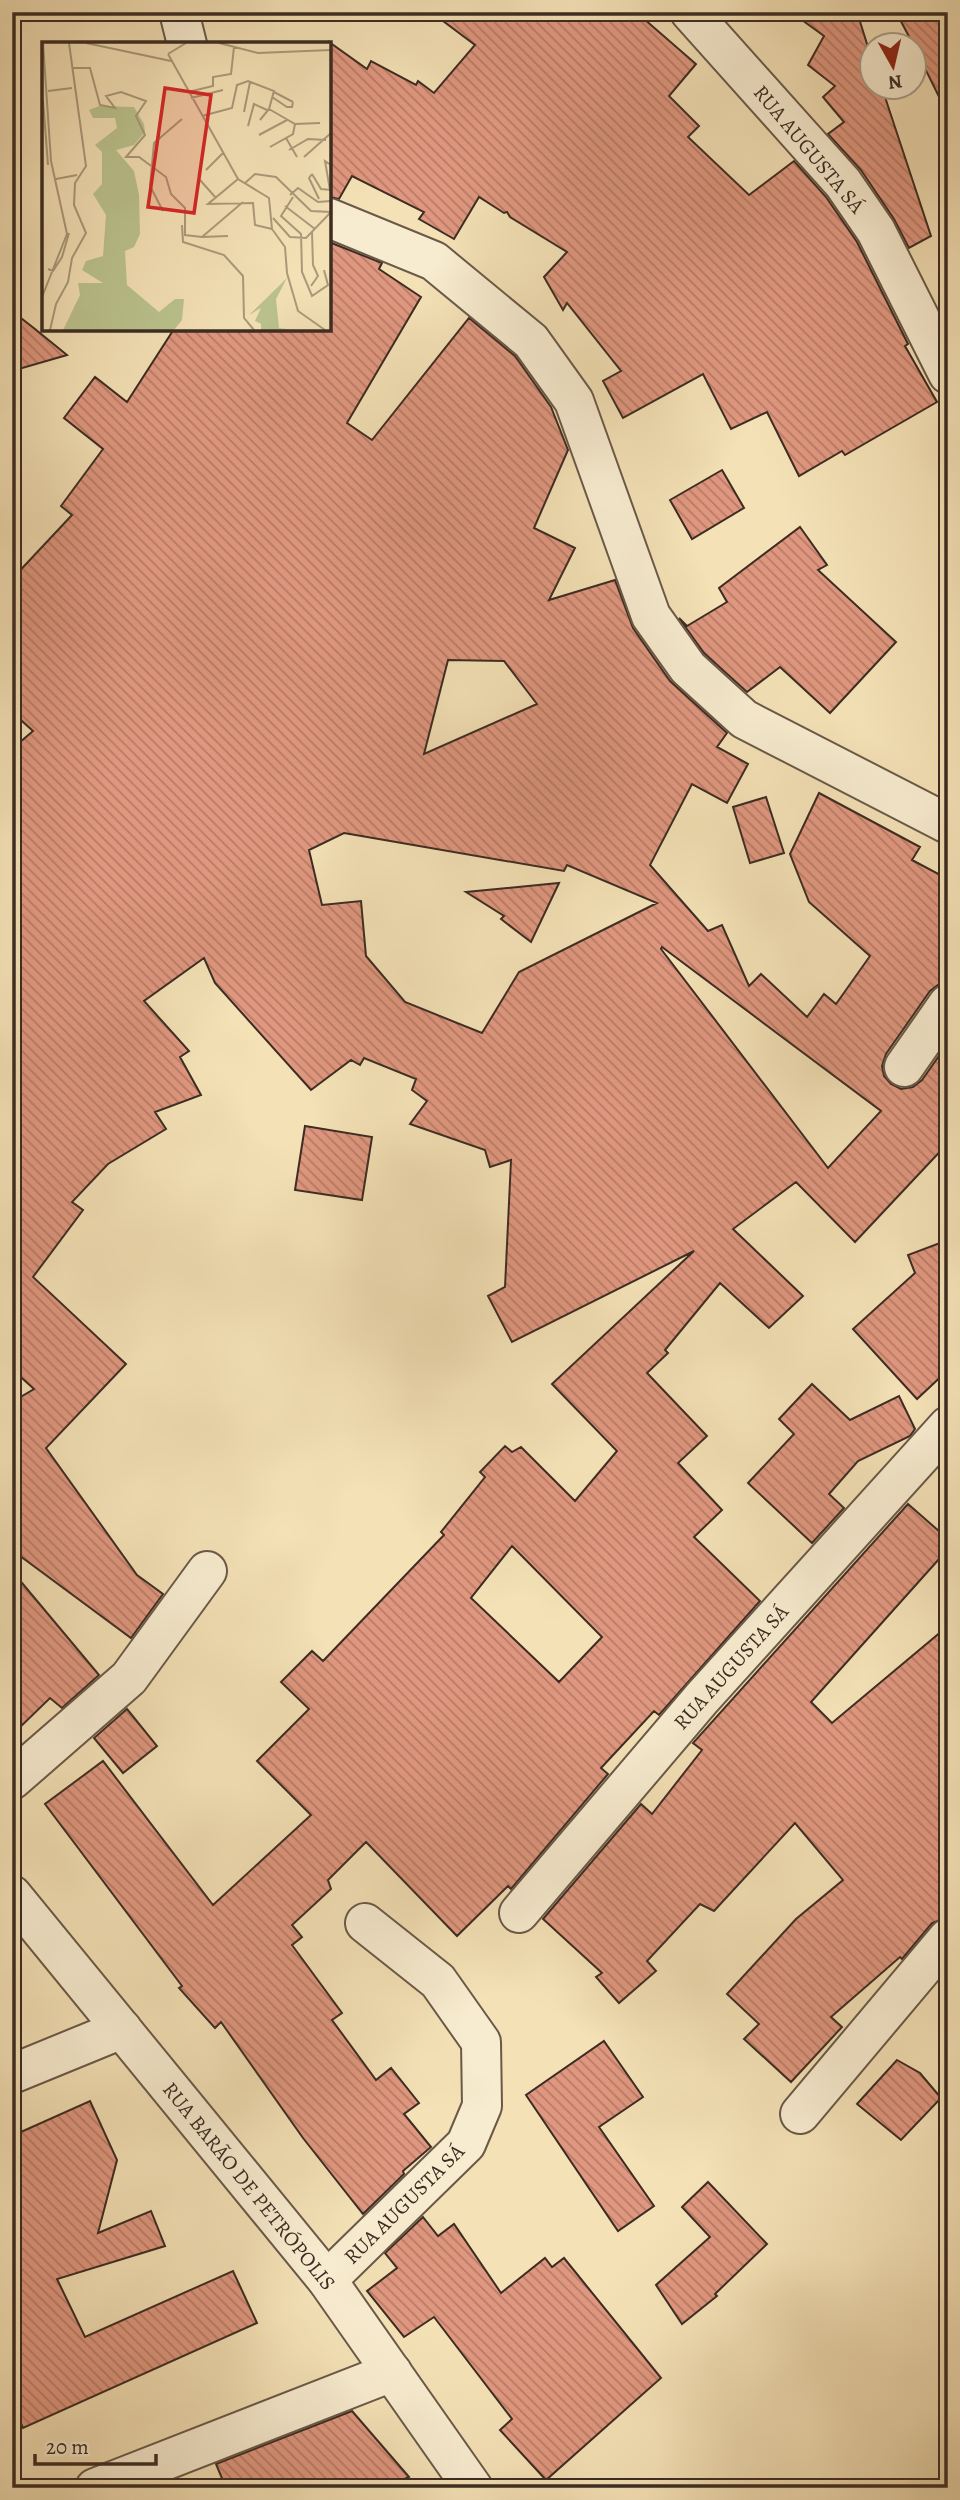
<svg xmlns="http://www.w3.org/2000/svg" width="960" height="2500" font-family="Alegreya,serif">
  <style>
    .building { fill: url(#building-back-hatch); stroke: #3c2c23; stroke-width: 2; fill-rule: evenodd }
    .lines { fill: none; stroke-linecap: round; stroke-linejoin: round }
    .minor-casing { stroke: #6a5948; stroke-width: 42 }
    .minor { stroke: #f8ecd0; stroke-width: 38 }
    .labels { text-anchor: middle; dominant-baseline: central; stroke-width: 5; stroke-linejoin: round; paint-order: stroke }
    .street-label { font-size: 21px; fill: #3c2c23; stroke: #f8ecd0 }
    .inset-road { fill: none; stroke: #aa997b; stroke-width: 2 }
    .view { fill: #d62828; fill-opacity: 0.15; stroke: #d62828; stroke-width: 3.5 }
    .inset-edge { fill: none; stroke: #3c2c23; stroke-width: 3.5 }
  </style>
  <defs>
    <pattern id="building-back-hatch" width="6" height="6" patternUnits="userSpaceOnUse" patternTransform="scale(1.75)"><rect width="6" height="6" fill="#e0977f"/><path d="M-1 5l2 2M0 0l6 6M5-1l2 2" fill="none" stroke="#b77b68"/></pattern>
  </defs>
  <rect width="100%" height="100%" fill="#f4e1b6"/>
  <filter id="stains"><feTurbulence type="fractalNoise" baseFrequency=".00286" numOctaves="4"/><feColorMatrix values="0 0 0 0 .2 0 0 0 0 .09 0 0 0 0 .02 0 0 0 .5 -.17"/></filter>
  <radialGradient id="worn" r=".72"><stop offset=".6" stop-color="#630" stop-opacity="0"/><stop offset="1" stop-color="#630" stop-opacity=".3"/></radialGradient>
  <g class="building">
    <path d="M431,12H636L696,64L669,96L699,126L688,137L749,195L794,161L826,197L857,242L908,344L905,346L937,402L845,455L842,451L799,476L767,412L731,429L703,374L623,418L603,381L621,371L567,303L563,310L544,277L567,252L510,217L507,212L504,213L479,197L454,239L419,219L424,212L352,176L339,199L329,197V42L367,69L371,61L416,85L418,81L434,93L475,45Z"/>
    <path d="M791,12H857L872,60V88H882L931,236L909,248L894,219L861,170L828,134L844,122L823,97L835,86L808,65L824,36Z"/>
    <path d="M896,12H948V115L914,46Z"/>
    <path d="M329,242L382,263L379,269L421,297L347,423L372,440L469,318L515,356L551,407L568,450L534,528L575,548L549,600L615,580L633,628L670,681L727,733L717,747L748,764L727,803L692,784L650,865L708,931L722,925L749,986L761,974L807,1017L824,994L836,1004L870,956L809,902L790,854L819,793L920,847L912,860L948,879V982L938,985L930,991L886,1054L882,1066L884,1076L891,1084L901,1089L913,1087L922,1080L948,1043V1143L855,1242L796,1182L733,1229L803,1296L769,1328L720,1283L665,1350L668,1353L647,1373L707,1436L678,1463L722,1510L694,1537L760,1601L659,1715L654,1711L601,1768L608,1774L511,1889L508,1886L457,1936L366,1842L328,1880L331,1889L292,1925L302,1937L292,1945L342,2013L332,2020L376,2080L391,2068L419,2103L404,2114L431,2147L403,2171L404,2174L363,2214L303,2138L221,2022L215,2028L179,1988L182,1986L45,1804L103,1761L213,1905L311,1815L257,1761L309,1709L281,1682L312,1651L323,1661L444,1535L441,1532L485,1477L480,1472L505,1446L512,1452L521,1447L575,1501L617,1451L552,1384L694,1251L512,1342L488,1296L505,1287L511,1160L490,1167L485,1150L410,1124L427,1101L412,1090L416,1079L364,1058L360,1065L351,1060L311,1090L215,983L204,958L144,1001L189,1051L180,1057L201,1095L155,1112L166,1129L108,1164L72,1202L83,1210L33,1277L126,1364L46,1448L137,1575L163,1594L131,1638L12,1550V1402L34,1389L12,1369V749L33,731L12,712V579L72,515L61,506L103,449L64,418L95,377L127,402L174,329H329ZM448,660L504,661L537,704L424,754ZM344,833L564,871L567,865L657,903L519,972L482,1033L405,1002L366,956L361,901L322,905L309,850ZM662,947L881,1111L828,1168L661,949ZM512,1546L602,1637L559,1682L471,1598Z"/>
    <path d="M12,311L35,329L67,355L12,371Z"/>
    <path d="M722,470L744,508L692,539L670,500Z"/>
    <path d="M800,527L827,565L818,570L896,642L830,713L780,667L747,692L704,653L679,618L687,626L727,602L719,588Z"/>
    <path d="M766,797L784,853L750,863L733,807Z"/>
    <path d="M559,883L531,942L501,919L504,916L466,892Z"/>
    <path d="M305,1126L372,1137L362,1200L295,1190Z"/>
    <path d="M948,1240V1370L917,1399L853,1329L915,1273L908,1255Z"/>
    <path d="M812,1384L850,1420L899,1396L915,1429L910,1436L858,1461L829,1494L844,1508L812,1543L748,1483L794,1434L779,1419Z"/>
    <path d="M908,1504L948,1539V1549L811,1702L832,1723L948,1626V1917L932,1923L902,1959L900,1957L831,2017L842,2027L791,2082L744,2039L759,2024L727,1994L796,1919L843,1880L795,1823L714,1911L700,1904L647,1961L656,1971L619,2003L596,1977L602,1973L543,1919L641,1804L652,1814L702,1750L693,1743Z"/>
    <path d="M12,1571L99,1675L62,1708L50,1698L12,1735Z"/>
    <path d="M127,1709L157,1746L123,1773L94,1738Z"/>
    <path d="M604,2041L643,2097L599,2127L654,2206L618,2231L526,2095Z"/>
    <path d="M897,2060L920,2073L941,2098L901,2140L857,2104Z"/>
    <path d="M90,2101L117,2160L98,2233L151,2211L165,2246L57,2279L85,2337L233,2271L257,2323L23,2428L12,2404V2136Z"/>
    <path d="M708,2182L767,2244L715,2294L717,2296L682,2324L656,2285L710,2237L682,2207Z"/>
    <path d="M423,2217L438,2236L454,2224L501,2293L545,2258L552,2267L564,2258L661,2378L546,2480L500,2430L512,2419L434,2317L404,2337L367,2291L397,2268L385,2253Z"/>
    <path d="M352,2411L409,2477L384,2488H226L216,2464Z"/>
  </g>
  <g class="lines">
    <defs>
      <g id="minor">
        <path d="M179,12L187,44"/>
        <path d="M690,12L843,183L876,231L948,374"/>
        <path d="M329,218L434,261L531,341L574,401L651,616L688,668L744,719L948,824"/>
        <path d="M904,1067L948,1004"/>
        <path d="M12,1780L129,1678L207,1571"/>
        <path d="M12,1895L327,2280L473,2488"/>
        <path d="M519,1913L702,1698L948,1426"/>
        <path d="M12,2074L122,2029"/>
        <path d="M800,2114L948,1938"/>
        <path d="M327,2280L466,2144L482,2106L481,2042L438,1981L365,1923"/>
        <path d="M95,2488L392,2372"/>
      </g>
    </defs>
    <use href="#minor" class="minor-casing"/>
    <use href="#minor" class="minor"/>
  </g>
  <g class="labels">
    <g class="street-label">
      <text transform="translate(809 149) rotate(50)">RUA AUGUSTA SÁ</text>
      <text transform="translate(731 1667) rotate(-48)">RUA AUGUSTA SÁ</text>
      <text transform="translate(249 2186) rotate(51)">RUA BARÃO DE PETRÓPOLIS</text>
      <text transform="translate(404 2204) rotate(-45)">RUA AUGUSTA SÁ</text>
    </g>
  </g>
  <g transform="translate(42 42)">
    <rect width="289" height="289" fill="#f4e1b6"/>
    <path d="M57,64L92,65L102,82L103,90L92,103L74,108L92,129L97,153L98,192L92,205L83,209L85,243L117,270L133,257H142L140,278L132,288H21L38,253L36,241H61L40,228L44,219L61,214L64,173L51,152L60,142V110L53,103L75,86L73,76H51L47,68ZM245,236L234,257L237,286L251,288H219V282L213,279L219,266L207,273Z" fill="#bbc38e"/>
    <path class="inset-road" d="M44,1L129,19M177,1L216,11L289,8M126,12L196,137L227,156L230,187L243,205L245,231L256,269L283,288M126,12L144,1M31,26H48L58,63L73,66L64,54L79,50L104,59L94,74L103,93L84,115H97L124,135L129,152L143,166V193L160,195L201,160M6,49L30,46M146,50L171,44V35L189,32L192,5M232,50L251,60M230,55L245,65H250L251,60M149,56L181,48M1,58L6,123M227,67L253,82L278,81M202,70L208,40M160,74L190,66L195,43L206,39L232,49L227,67L218,78M206,84L212,62L225,68M217,93L245,78M244,96L255,115M228,105L251,92L253,82M247,108L266,97L284,98M262,115L289,91M164,128L181,111M270,132L267,136L277,157M270,132L279,147L289,148M14,137L35,133M196,137L166,162L211,161L213,183L230,187M158,138L174,156M203,141L213,132L234,135L269,169L289,170M288,148L283,119L289,123M248,153L256,146L276,160L289,159M251,155L239,174L259,192L260,230L270,254L286,243L282,228M243,164L273,187M121,169L108,144L112,101L140,77M231,176L248,195L264,196L289,170M140,183L141,200L182,213L201,234L202,276L212,288M160,195L186,194M6,227L11,229L20,215L27,191M269,244L276,234L271,223L270,190M0,255L25,192L9,119L1,1M8,288L14,262L26,240L30,216L44,191L32,163L33,141L44,124L27,1"/>
    <path class="view" d="M123,46L169,53L152,171L106,165Z"/>
    <rect width="289" height="289" class="inset-edge"/>
  </g>
  <rect width="960" height="2500" fill="none" stroke="#f4e1b6" stroke-width="42"/>
  <rect x="14" y="14" width="932" height="2472" fill="none" stroke="#3c2c23" stroke-width="3.5"/>
  <rect x="21" y="21" width="918" height="2458" fill="none" stroke="#3c2c23" stroke-width="2"/>
  <g transform="translate(893 66) rotate(172)"><circle r="33" fill="#f8ecd0" stroke="#ad9f8b" stroke-width="2"/>
  <path d="M0-5L12 26L0 18L-12 26Z" fill="#8f2418"/>
  <text y="-10" font-size="19" font-weight="bold" text-anchor="middle" fill="#3c2c23">N</text>
  </g>
  <path d="M35 2454v10h121v-10" fill="none" stroke="#3c2c23" stroke-width="3.5"/>
  <text x="46" y="2454" font-size="21" fill="#3c2c23" stroke="#f8ecd0" stroke-width="5" paint-order="stroke">20 m</text>
  <rect width="100%" height="100%" filter="url(#stains)"/>
  <rect width="100%" height="100%" fill="url(#worn)"/>
</svg>
